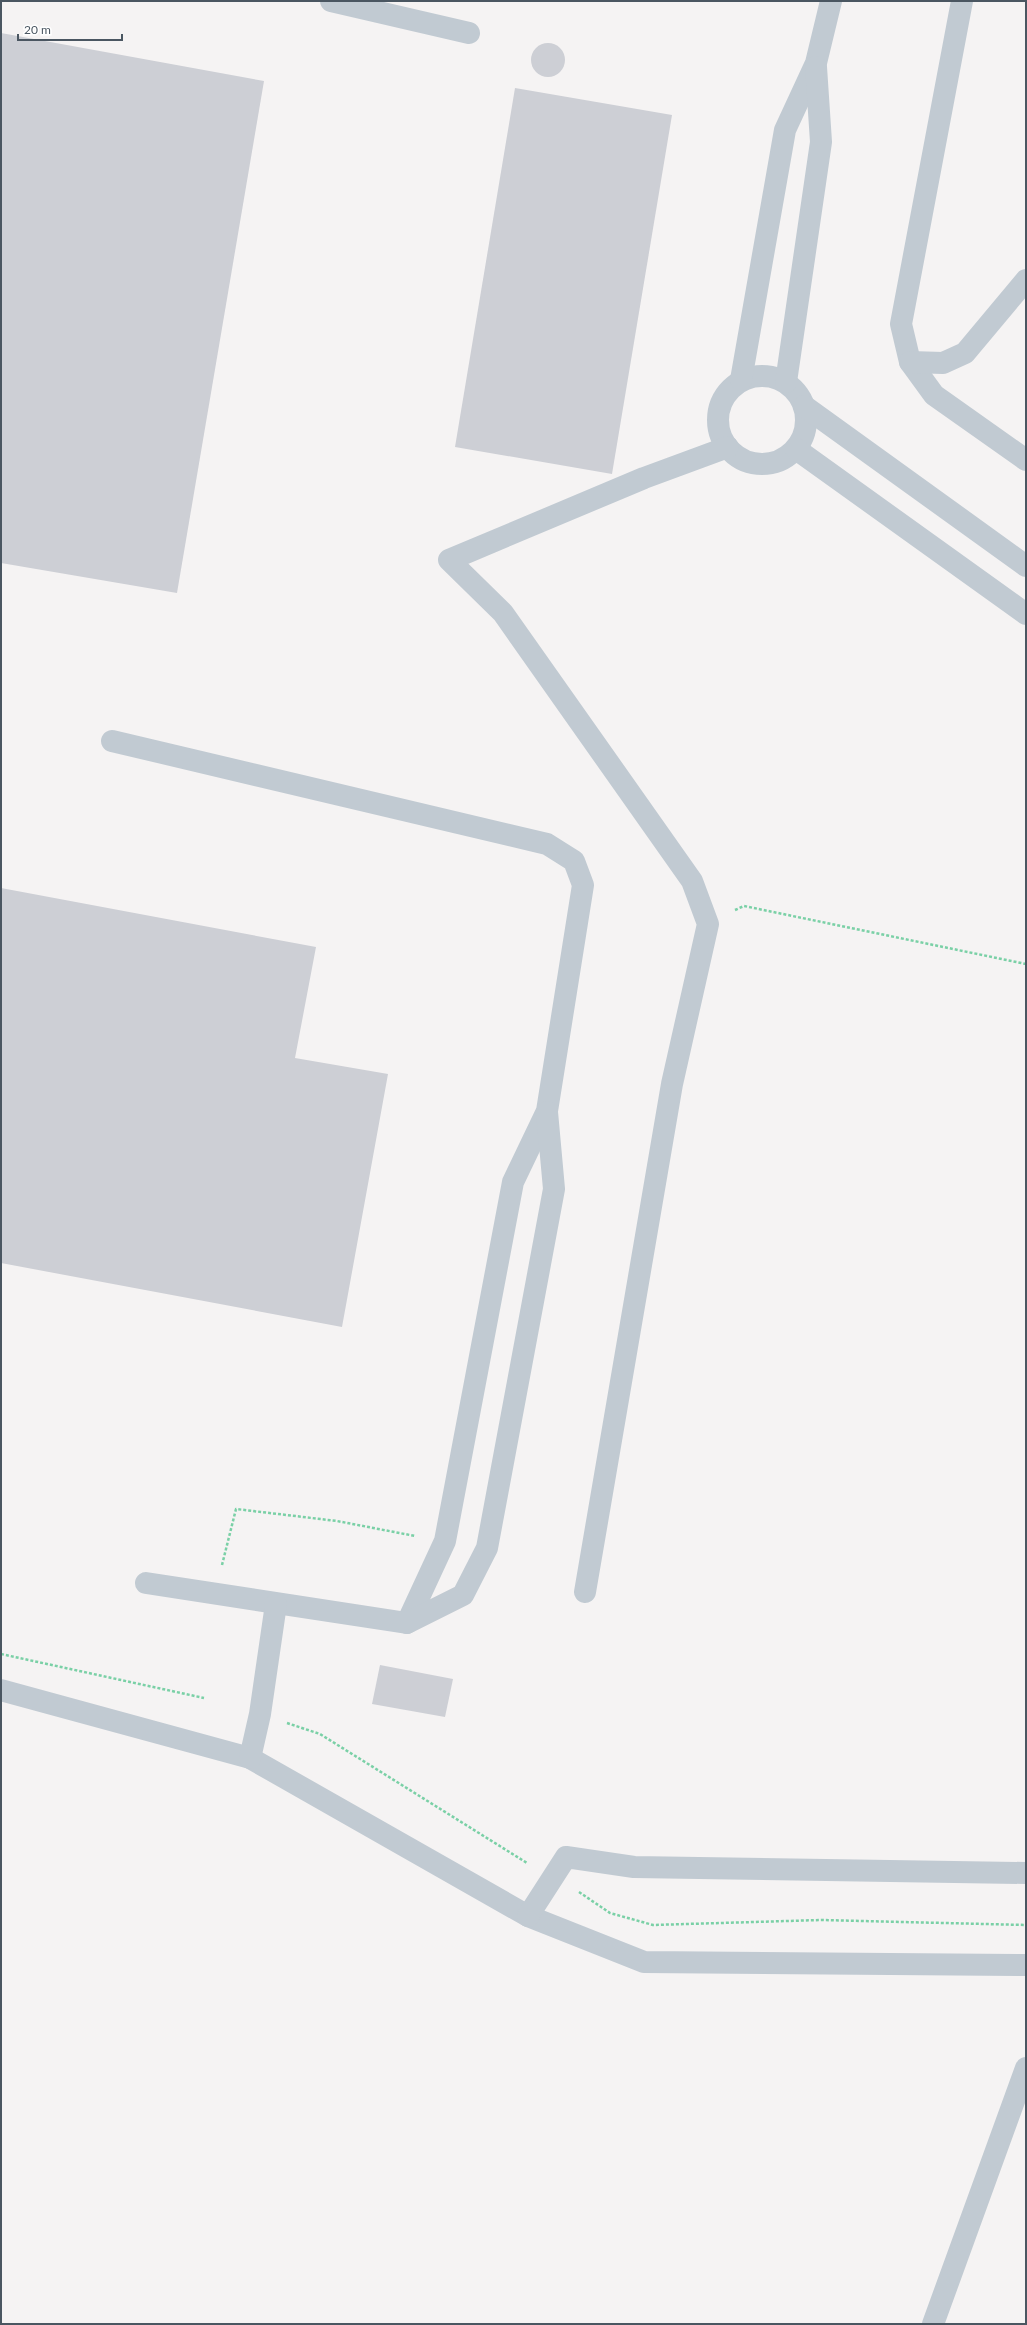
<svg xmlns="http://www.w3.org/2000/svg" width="1027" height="2325" font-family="Lato,sans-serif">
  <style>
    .building { fill: #cdcfd5 }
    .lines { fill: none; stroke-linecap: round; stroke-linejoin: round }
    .path { stroke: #7ad0a6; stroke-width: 2.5; stroke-dasharray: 3 2; stroke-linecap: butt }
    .minor { stroke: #c1cad2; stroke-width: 22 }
  </style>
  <rect width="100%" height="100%" fill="#f5f3f3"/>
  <g class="building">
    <path d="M1,33L264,81L177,593L1,563Z"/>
    <circle cx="548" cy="60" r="17"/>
    <path d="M515,88L672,115L612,474L455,447Z"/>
    <path d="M1,888L316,947L295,1058L388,1074L342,1327L1,1263Z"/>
    <path d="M380,1665L453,1679L445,1717L372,1704Z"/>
  </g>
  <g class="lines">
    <g class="path">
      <path d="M735,910L744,906L1026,964"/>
      <path d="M222,1565L236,1509L337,1521L415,1536"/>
      <path d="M1,1654L204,1698"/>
      <path d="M287,1723L320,1734L527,1863"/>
      <path d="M579,1892L610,1913L653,1925L821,1920L1026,1925"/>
    </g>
    <g class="minor">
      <path d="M331,1L469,33"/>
      <path d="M962,1L901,324L910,362L934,395L1026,460"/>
      <path d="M910,362L943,363L965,353L1026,280"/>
      <circle cx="762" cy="420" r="44"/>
      <path d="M741,380L785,130L816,63L831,1"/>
      <path d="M786,382L821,142L816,67"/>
      <path d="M804,406L1026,566"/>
      <path d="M796,449L1026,614"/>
      <path d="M112,741L547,844L574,861L583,885L547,1111L513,1182L445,1541L407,1623"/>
      <path d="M146,1583L407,1623L463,1595L487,1548L554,1189L547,1112"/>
      <path d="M585,1592L672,1084L708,924L692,881L503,613L449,560L644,478L728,447"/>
      <path d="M1,1690L250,1758L528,1916L644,1962L1026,1965"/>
      <path d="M250,1758L260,1714L276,1604"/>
      <path d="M528,1916L566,1857L634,1867L1026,1873"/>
      <path d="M933,2324L1026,2068"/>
    </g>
  </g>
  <rect width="1027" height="2325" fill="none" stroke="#4a5661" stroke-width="4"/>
  <path d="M18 34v6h104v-6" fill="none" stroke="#4a5661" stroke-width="2"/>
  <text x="24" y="34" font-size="12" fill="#4a5661" stroke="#ffffff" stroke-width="3" paint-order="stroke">20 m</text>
</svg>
